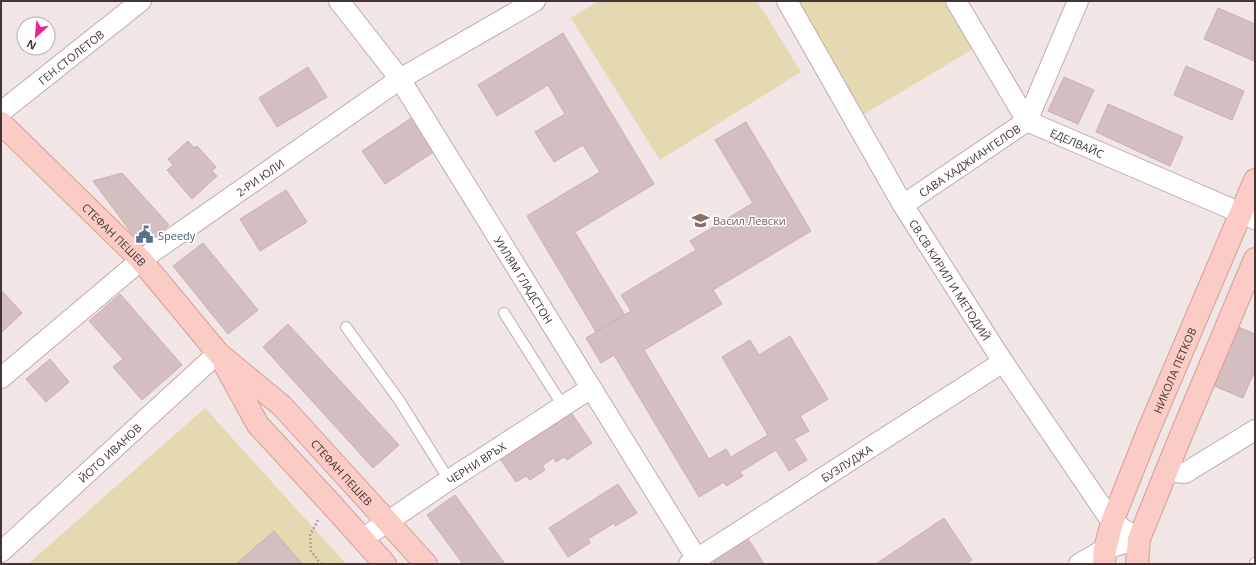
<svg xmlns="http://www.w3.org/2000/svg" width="1256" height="565" font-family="'Open Sans',sans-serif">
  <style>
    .green { fill: #e4d9b0 }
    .building { fill: #d5bebf; stroke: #ccafb0 }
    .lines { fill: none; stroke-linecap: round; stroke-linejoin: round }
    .lane-casing { stroke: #bfabab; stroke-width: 12 }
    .street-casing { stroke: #bfabab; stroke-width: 22 }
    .secondary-casing { stroke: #d5a09b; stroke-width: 24 }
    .path { stroke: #bd9a9b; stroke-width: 2.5; stroke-dasharray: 2 2; stroke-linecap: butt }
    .lane { stroke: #fff; stroke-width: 10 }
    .street { stroke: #fff; stroke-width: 20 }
    .secondary { stroke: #fbcbc5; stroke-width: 22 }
    .labels { text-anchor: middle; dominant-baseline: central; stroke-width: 3; stroke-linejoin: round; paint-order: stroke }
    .street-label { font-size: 11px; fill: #433536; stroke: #fff }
    .education-label { font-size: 11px; fill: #785e54; stroke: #fff; text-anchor: start }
    .service-label { font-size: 11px; fill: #4e5e75; stroke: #fff; text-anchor: start }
  </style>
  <rect width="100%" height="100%" fill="#f1e5e5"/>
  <g class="green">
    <path d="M598,1H757L801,72L660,160L571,18Z"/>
    <path d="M792,1H951L978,46L861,116Z"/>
    <path d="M205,408L346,564H28Z"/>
  </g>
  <g class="building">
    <path d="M1218,8L1255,24L1254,61L1204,39Z"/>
    <path d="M563,33L654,184L575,232L625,315L596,332L527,216L600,172L583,145L554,162L535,132L565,114L548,85L497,116L478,85Z"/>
    <path d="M1186,66L1244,91L1232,120L1174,95Z"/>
    <path d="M308,67L327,97L277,127L259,98Z"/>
    <path d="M1064,77L1094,90L1078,124L1048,111Z"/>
    <path d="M1108,104L1183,137L1170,166L1096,132Z"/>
    <path d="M416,115L438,149L385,184L362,151Z"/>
    <path d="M746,122L811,231L713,290L722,304L644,350L709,459L726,449L731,457L768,435L722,357L750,340L759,355L790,336L828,399L800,416L809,431L794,439L807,460L789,471L776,450L740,472L743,476L726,486L724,482L699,497L614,355L601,363L586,338L631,311L621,295L696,250L690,241L753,203L715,140Z"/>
    <path d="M188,141L194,148L197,146L216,167L212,171L217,176L192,199L167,170L173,165L168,159Z"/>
    <path d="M122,173L169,225L150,242L136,239L93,181Z"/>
    <path d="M286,190L307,222L260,251L240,219Z"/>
    <path d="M203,243L258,310L228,334L173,266Z"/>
    <path d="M1,290L22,313L1,333Z"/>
    <path d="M120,294L182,365L142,400L113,367L123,359L89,321Z"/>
    <path d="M288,324L399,445L373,468L263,347Z"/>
    <path d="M1236,326L1255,334V370L1243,398L1212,385Z"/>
    <path d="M50,359L69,382L46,402L26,379Z"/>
    <path d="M568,408L592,443L567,460L564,457L556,462L553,458L542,466L545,470L530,480L526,476L516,482L498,456Z"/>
    <path d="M618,484L637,513L615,526L614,523L588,539L590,543L568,557L549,528Z"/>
    <path d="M455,495L505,564H463L427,515Z"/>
    <path d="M944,518L972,560L966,564H876Z"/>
    <path d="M274,531L302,564H236Z"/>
    <path d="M747,537L764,564H715L712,559Z"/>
  </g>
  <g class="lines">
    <defs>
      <g id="lane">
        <path d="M504,313L563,406"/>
        <path d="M346,327L399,400L449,480"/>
        <path d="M1255,564V563"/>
      </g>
      <g id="street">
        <path id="s1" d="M339,1L400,79L700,564"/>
        <path id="s2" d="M787,1L903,205L1003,362L1112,522L1139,539"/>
        <path id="s3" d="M956,1L1027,121L1255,219"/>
        <path id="s4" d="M1,112L141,1"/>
        <path id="s5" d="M903,205L1027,121L1078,1"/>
        <path id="s6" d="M1,378L141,260L400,79L535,1"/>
        <path d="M1167,471L1185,473L1255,430"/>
        <path id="s7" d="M362,539L449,480L591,388"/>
        <path id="s8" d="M1,552L218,353"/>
        <path id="s9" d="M689,564L1003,362"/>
        <path d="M1079,564L1105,549L1139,539"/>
      </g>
      <g id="secondary">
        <path id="s10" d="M1,123L141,260L218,353L282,406L426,564"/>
        <path d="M225,365L258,425L332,505L385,564"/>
        <path id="s11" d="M1104,564L1105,549L1112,522L1149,429L1255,180"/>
        <path d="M1137,564L1139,539L1179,440L1255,259"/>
      </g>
    </defs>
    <use href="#lane" class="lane-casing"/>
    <use href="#street" class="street-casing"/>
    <use href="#secondary" class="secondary-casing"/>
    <path class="path" d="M318,520L310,535L311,551L321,564"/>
    <use href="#lane" class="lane"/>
    <use href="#street" class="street"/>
    <use href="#secondary" class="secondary"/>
  </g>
  <defs>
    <symbol id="school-bare" viewBox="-9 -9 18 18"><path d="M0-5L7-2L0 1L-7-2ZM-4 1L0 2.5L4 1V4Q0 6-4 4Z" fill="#8d6e63" stroke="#fff" stroke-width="2.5" paint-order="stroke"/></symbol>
    <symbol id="civic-bare" viewBox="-9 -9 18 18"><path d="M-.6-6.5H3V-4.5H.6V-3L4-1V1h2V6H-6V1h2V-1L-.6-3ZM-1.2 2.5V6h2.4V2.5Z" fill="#5c6f8a" stroke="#fff" stroke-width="2.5" paint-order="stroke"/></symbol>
  </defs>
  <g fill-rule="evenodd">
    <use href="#school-bare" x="688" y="208" width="25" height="25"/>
    <use href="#civic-bare" x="132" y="222" width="25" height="25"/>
  </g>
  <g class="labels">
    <g class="street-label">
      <text stroke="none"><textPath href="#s4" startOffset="89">ГЕН.СТОЛЕТОВ</textPath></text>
      <text stroke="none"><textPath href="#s3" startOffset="194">ЕДЕЛВАЙС</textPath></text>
      <text stroke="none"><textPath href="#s5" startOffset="80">САВА ХАДЖИАНГЕЛОВ</textPath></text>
      <text stroke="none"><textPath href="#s6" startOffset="328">2-РИ ЮЛИ</textPath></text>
      <text stroke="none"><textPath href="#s10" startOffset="159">СТЕФАН ПЕШЕВ</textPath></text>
      <text stroke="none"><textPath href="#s1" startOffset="335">УИЛЯМ ГЛАДСТОН</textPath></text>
      <text stroke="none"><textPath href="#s2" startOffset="323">СВ.СВ.КИРИЛ И МЕТОДИЙ</textPath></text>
      <text stroke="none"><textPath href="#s11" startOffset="207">НИКОЛА ПЕТКОВ</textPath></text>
      <text stroke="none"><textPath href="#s8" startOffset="147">ЙОТО ИВАНОВ</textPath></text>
      <text stroke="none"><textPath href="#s7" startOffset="137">ЧЕРНИ ВРЪХ</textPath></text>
      <text stroke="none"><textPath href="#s9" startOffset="187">БУЗЛУДЖА</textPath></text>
      <text stroke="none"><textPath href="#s10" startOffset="489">СТЕФАН ПЕШЕВ</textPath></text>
    </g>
    <g class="education-label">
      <text x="713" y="220">Васил Левски</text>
    </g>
    <g class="service-label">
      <text x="158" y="235">Speedy</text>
    </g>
  </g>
  <rect width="1256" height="565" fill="none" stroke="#433536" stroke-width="4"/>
  <g transform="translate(36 36) rotate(207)"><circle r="19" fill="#ffffff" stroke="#b4aeaf"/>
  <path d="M0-3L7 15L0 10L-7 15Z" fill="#ed2188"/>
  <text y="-6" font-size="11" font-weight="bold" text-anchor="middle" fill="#433536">N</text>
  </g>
</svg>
